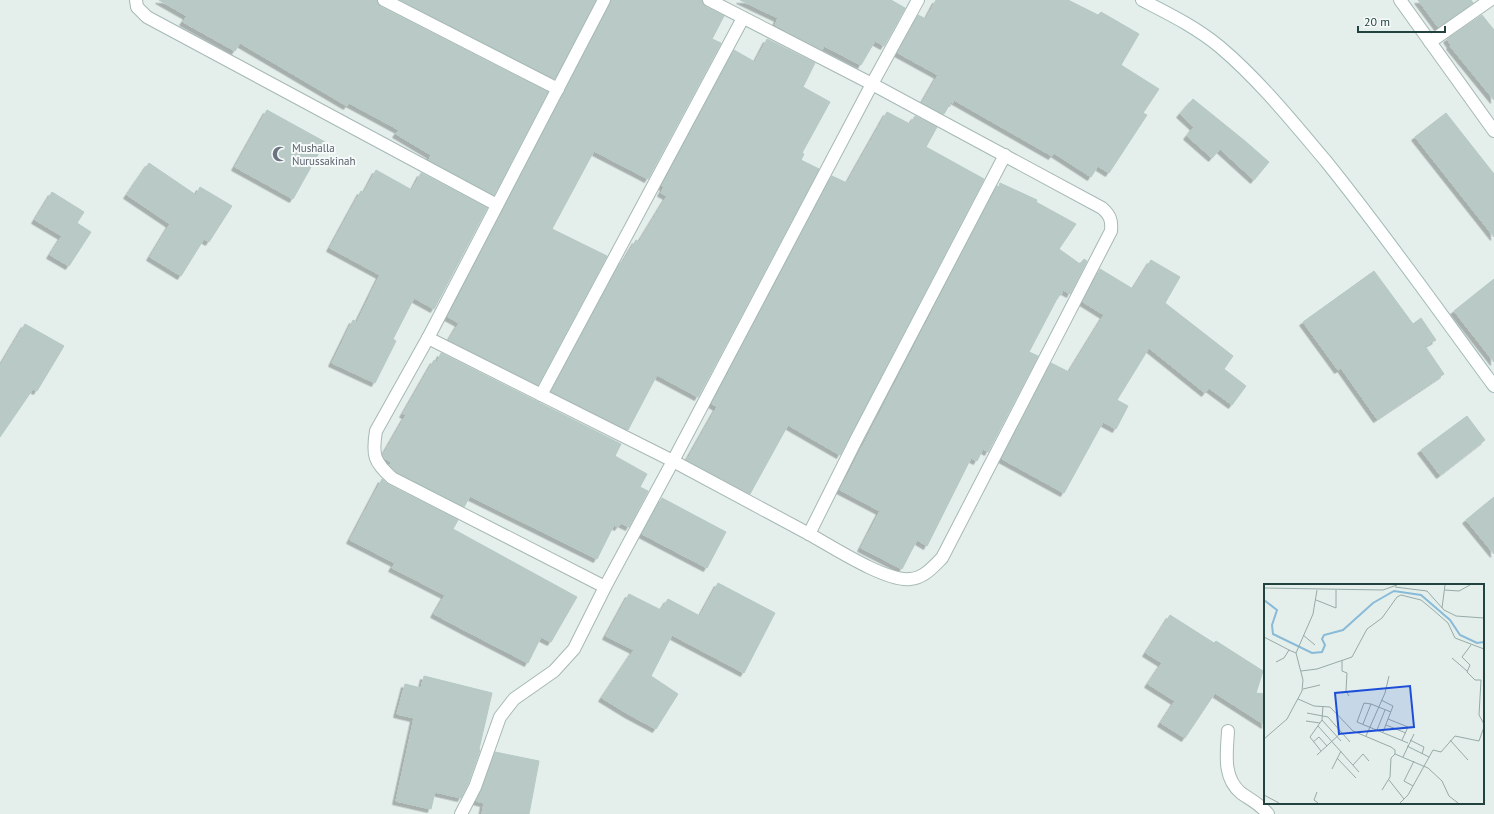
<svg xmlns="http://www.w3.org/2000/svg" width="1494" height="814" font-family="'PT Sans',sans-serif">
  <style>
    .building { fill: #b9cac6; stroke: #b6c9c5; filter: url(#shadow) }
    .lines { fill: none; stroke-linecap: round; stroke-linejoin: round }
    .street-casing { stroke: #a6b8b5; stroke-width: 14 }
    .secondary-casing { stroke: #a2bbb8; stroke-width: 14 }
    .street { stroke: #fff; stroke-width: 12 }
    .secondary { stroke: #fff; stroke-width: 12 }
    .labels { text-anchor: middle; dominant-baseline: central; stroke-width: 4; stroke-linejoin: round; paint-order: stroke }
    .worship-label { font-size: 11px; fill: #5b616d; stroke: #f5faf9; text-anchor: start }
    .inset-river { fill: none; stroke: #89bad7; stroke-width: 2 }
    .inset-road { fill: none; stroke: #96aaa7; stroke-width: 1 }
    .view { fill: #1d4ed8; fill-opacity: 0.15; stroke: #1d4ed8; stroke-width: 2 }
    .inset-edge { fill: none; stroke: #224240; stroke-width: 2 }
  </style>
  <defs>
    <filter id="shadow"><feDropShadow dx="-3.5" dy="3.5" stdDeviation="0" flood-color="#0004"/></filter>
  </defs>
  <rect width="100%" height="100%" fill="#e4efec"/>
  <g class="building">
    <path d="M159,0H377L378,4L381,7L548,92L494,195L429,160L431,155L396,134L399,130L349,103L347,106L240,43L235,51L183,22L187,16Z"/>
    <path d="M400,0H596L555,79Z"/>
    <path d="M611,0H702L703,4L706,7L724,16L712,39L721,43L648,179L594,151L552,229L607,256L538,385L449,340L459,323L448,317Z"/>
    <path d="M740,0H891L905,8L884,46L875,41L861,65L824,46L822,50L775,25L778,18Z"/>
    <path d="M936,0H1068L1098,15L1101,12L1139,34L1121,65L1159,89L1143,113L1147,115L1109,173L1098,166L1091,177L1054,153L1052,156L954,100L953,103L951,102L944,114L922,103L938,75L898,53L918,15L926,19Z"/>
    <path d="M1418,0H1471L1473,3L1438,27Z"/>
    <path d="M1482,15L1494,30V100L1450,46L1451,45L1447,39Z"/>
    <path d="M767,39L815,63L803,87L830,102L802,153L804,154L801,160L819,169L698,397L657,375L628,430L551,392L620,263L622,264L636,240L639,242L667,196L661,193L664,187L662,186L734,50L755,62Z"/>
    <path d="M1193,99L1245,141L1269,162L1254,180L1220,149L1212,158L1187,136L1194,127L1180,114Z"/>
    <path d="M267,110L325,142L293,199L235,167Z"/>
    <path d="M887,112L910,124L915,116L937,127L926,147L984,179L840,455L788,425L750,494L687,460L717,407L712,404L832,176L847,183Z"/>
    <path d="M1446,113L1494,174V237L1415,137Z"/>
    <path d="M149,163L196,195L200,187L232,206L209,242L204,239L181,276L150,257L170,224L127,195Z"/>
    <path d="M376,170L412,190L421,173L487,208L434,309L414,298L393,339L396,341L375,383L332,363L353,320L357,322L380,275L330,248L361,191L364,193Z"/>
    <path d="M1000,183L1037,200L1036,202L1076,224L1059,249L1080,264L1084,259L1087,261L1070,294L1063,290L1061,295H1059L1029,352L1038,356L988,452L983,449L977,461L971,458L927,546L917,540L902,569L861,548L880,511L840,490L997,186L999,187Z"/>
    <path d="M52,192L84,212L77,223L91,232L69,266L50,255L62,236L35,220Z"/>
    <path d="M1151,260L1180,277L1165,303L1233,356L1224,369L1246,386L1232,405L1209,388L1205,393L1149,348L1117,400L1128,406L1116,429L1103,422L1064,493L1002,459L1051,363L1069,372L1104,315L1083,302L1100,269L1133,289Z"/>
    <path d="M1374,271L1413,324L1421,318L1436,340L1425,346L1444,374L1377,419L1341,368L1338,370L1303,322Z"/>
    <path d="M1494,279V362L1454,311Z"/>
    <path d="M25,324L64,346L37,391L33,389L0,437V366Z"/>
    <path d="M441,353L621,444L615,456L647,474L640,487L648,491L629,527L621,523L618,527L614,525L597,559L470,496L464,507L396,472L390,465L391,462L384,458L383,455L406,415L403,414L434,360L437,362Z"/>
    <path d="M1467,416L1485,440L1440,475L1421,450Z"/>
    <path d="M382,479L389,485L458,520L453,529L577,597L551,642L541,637L528,663L466,631L434,614L445,595L392,568L395,563L350,540Z"/>
    <path d="M1494,497V554L1466,520Z"/>
    <path d="M662,498L726,532L707,568L642,534Z"/>
    <path d="M718,583L775,613L744,673L672,635L651,676L678,694L656,729L628,714L602,698L634,650L606,636L629,594L661,610L668,599L700,616Z"/>
    <path d="M1170,615L1214,643L1216,641L1263,671L1256,693L1265,694V725L1215,693L1185,738L1161,723L1175,701L1148,684L1162,663L1146,653Z"/>
    <path d="M424,676L492,693L479,749L480,750L468,784L461,798L435,792L431,809L396,801L414,718L397,714L405,684L421,688Z"/>
    <path d="M495,752L539,761L529,814H482L484,803L476,801L482,790Z"/>
  </g>
  <g class="lines">
    <defs>
      <g id="street">
        <path d="M136,0L137,7L147,17L497,205"/>
        <path d="M384,0L558,89"/>
        <path d="M604,0L428,338L376,431C372,455 374,462 392,478L605,587"/>
        <path d="M709,0L872,84L1102,208C1110,215 1112,220 1111,231L942,558C933,567 924,578 910,579C886,582 831,546 809,534"/>
        <path d="M1400,0L1494,131"/>
        <path d="M1430,42L1490,0"/>
        <path d="M428,338L673,461L809,534L856,440L1005,155"/>
        <path d="M541,395L743,18"/>
        <path d="M1228,731C1227,752 1222,777 1241,793C1251,800 1260,804 1268,814"/>
        <path d="M461,814L475,787L500,717L514,699L554,671L574,649L605,587L673,461L872,84L918,0"/>
      </g>
      <path id="secondary" d="M1142,0C1169,14 1196,27 1220,47C1259,80 1292,121 1325,160C1384,233 1438,310 1494,386"/>
    </defs>
    <use href="#street" class="street-casing"/>
    <use href="#secondary" class="secondary-casing"/>
    <use href="#street" class="street"/>
    <use href="#secondary" class="secondary"/>
  </g>
  <defs>
    <symbol id="mosque-bare" viewBox="-9 -9 18 18"><path d="M3.5-4.9A6 6 0 1 0 3.5 4.9A5 5 0 1 1 3.5-4.9Z" fill="#6b7280" stroke="#f5faf9" stroke-width="2.5" paint-order="stroke"/></symbol>
  </defs>
  <g fill-rule="evenodd">
    <use href="#mosque-bare" x="269" y="143" width="22" height="22"/>
  </g>
  <g class="labels">
    <g class="worship-label">
      <text x="292" y="148">Mushalla<tspan x="292" dy="13">Nurussakinah</tspan></text>
    </g>
  </g>
  <g transform="translate(1264 584)">
    <rect width="220" height="220" fill="#e4efec"/>
    <path class="inset-river" d="M0,16L13,26L8,41L9,50L48,69L58,68L61,61L58,55L60,51L79,46L109,19L130,7L157,11L186,36L196,51L213,59L220,58"/>
    <path class="inset-road" d="M131,3L163,7L180,26L192,32L220,34M0,4L119,6L133,1M181,6L195,7L206,1M52,16L72,24V6M178,24L181,1M39,51L51,61M0,53L25,66M207,61L198,73L206,81L203,88L211,96H217L215,131L220,140M188,74L203,87M78,76V87L83,89L82,107L85,112M12,78L20,74L25,66L32,69M37,87L53,85L88,73L103,45L118,34L133,13L137,11L157,16L168,25L184,39L191,54L220,65M39,105L56,101M34,115L50,122L66,123L89,147L127,163L131,166V170L164,184L178,197L185,212L194,219M117,116L129,122L119,148M107,120L100,119L93,138L144,159M43,129L64,133L86,158M124,135L144,143L138,156M58,136L77,157M42,137L56,139M99,140L107,120L127,128M122,141L142,149M54,142L95,188M113,146L121,126M102,152L121,109L125,92M0,155L23,135L38,107L39,96L32,69L49,30L53,6M146,156L160,163L158,170M186,156L204,176M49,158L55,153L63,162M143,162L165,173M57,167L46,153L58,136L59,122M53,171L78,148M139,173L150,150M73,174L92,194M89,181L99,170L105,177M68,185L77,167M125,196L140,215M149,202L140,197L150,177M118,206L126,193L127,174L131,170M53,208L50,216L54,219M0,211L15,219M136,219L144,211L169,166L177,168L191,152L215,157L220,143"/>
    <path class="view" d="M146,102L150,143L75,150L71,109Z"/>
    <rect width="220" height="220" class="inset-edge"/>
  </g>
  <path d="M1358 26v6h87v-6" fill="none" stroke="#224240" stroke-width="2"/>
  <text x="1364" y="26" font-size="12" fill="#224240" stroke="#f5faf9" stroke-width="3" paint-order="stroke">20 m</text>
</svg>
